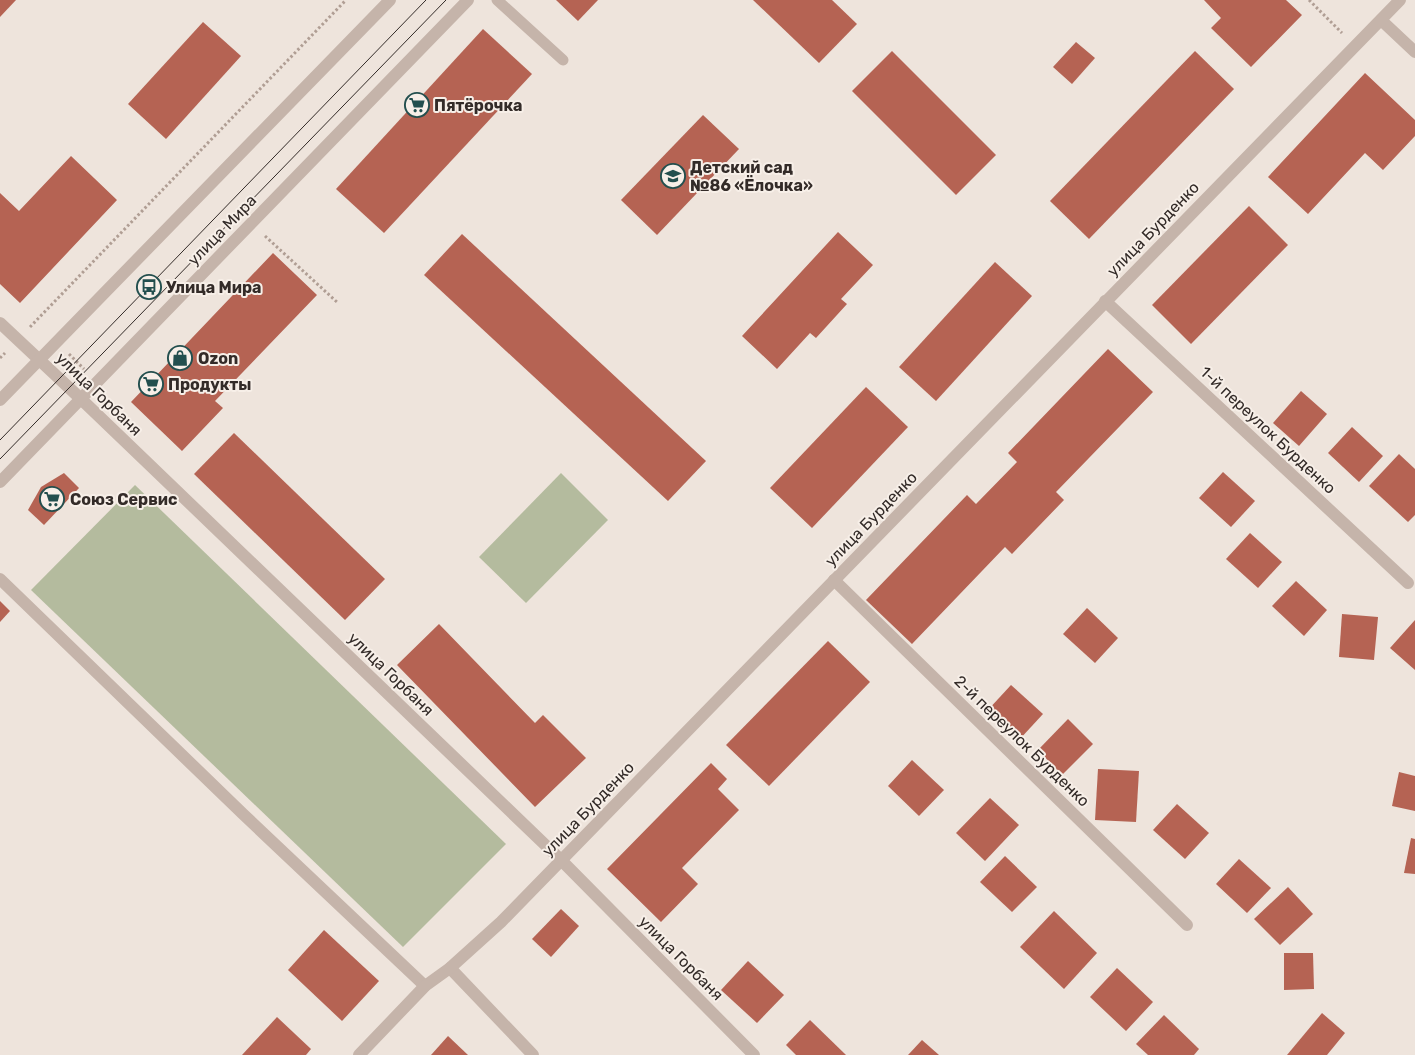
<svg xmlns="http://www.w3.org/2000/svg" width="1415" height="1055" font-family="Rubik,sans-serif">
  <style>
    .green { fill: #b4bb9e }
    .building { fill: #b56353 }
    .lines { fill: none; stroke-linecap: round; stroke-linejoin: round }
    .path { stroke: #b09e94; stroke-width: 3; stroke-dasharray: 2.5 2.5; stroke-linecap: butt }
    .service { stroke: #c5b4aa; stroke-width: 11 }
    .minor { stroke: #c5b4aa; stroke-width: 12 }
    .tertiary { stroke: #c5b4aa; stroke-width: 12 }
    .tram { stroke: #332b28; stroke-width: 1 }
    .labels { text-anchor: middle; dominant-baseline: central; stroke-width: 4; stroke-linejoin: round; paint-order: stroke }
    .poi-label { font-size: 16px; font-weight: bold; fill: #332b28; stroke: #f7efe8; text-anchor: start }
    .street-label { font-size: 16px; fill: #332b28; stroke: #f7efe8 }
  </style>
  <rect width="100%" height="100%" fill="#eee4dc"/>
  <g class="green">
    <path d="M561,473L608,520L526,603L479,557Z"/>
    <path d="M135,485L506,844L403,947L31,590Z"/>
  </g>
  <g class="building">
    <path d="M0,0H16L0,17Z"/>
    <path d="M556,0H598L578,21Z"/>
    <path d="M753,0H832L857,24L819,63Z"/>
    <path d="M1204,0H1286L1302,15L1251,67L1211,28L1221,18Z"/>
    <path d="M203,22L241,56L166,139L128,104Z"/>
    <path d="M483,29L532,74L384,233L336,189Z"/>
    <path d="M1076,42L1095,58L1072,84L1053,67Z"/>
    <path d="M892,51L996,155L956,195L852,91Z"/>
    <path d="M1195,51L1234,89L1089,239L1050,201Z"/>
    <path d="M1365,73L1415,120V136L1383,170L1365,153L1308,214L1268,177Z"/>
    <path d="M703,115L739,149L657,235L621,200Z"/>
    <path d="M71,156L117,200L20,303L0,284V193L19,211Z"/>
    <path d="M1249,206L1288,245L1191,344L1152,305Z"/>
    <path d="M838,232L873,265L841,299L847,304L816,338L810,333L777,369L742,336Z"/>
    <path d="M462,234L706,461L668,501L424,275Z"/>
    <path d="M273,253L317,295L215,401L223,408L182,451L131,402Z"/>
    <path d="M995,262L1032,296L936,401L899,367Z"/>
    <path d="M1108,349L1153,392L1056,492L1064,500L1012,554L1005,547L912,644L866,600L967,495L976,504L1017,462L1008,453Z"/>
    <path d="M866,387L908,427L812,528L770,488Z"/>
    <path d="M1301,391L1327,414L1299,446L1273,423Z"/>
    <path d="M1352,427L1383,456L1359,482L1328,453Z"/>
    <path d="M234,433L385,579L345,620L194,474Z"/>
    <path d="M1399,454L1415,469V515L1408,522L1369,486Z"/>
    <path d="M1223,472L1255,501L1231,527L1199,498Z"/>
    <path d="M64,473L79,488L44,525L28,510L41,487Z"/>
    <path d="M1250,533L1282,562L1258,588L1226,559Z"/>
    <path d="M1296,581L1327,610L1304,636L1272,606Z"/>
    <path d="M0,601L10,611L0,622Z"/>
    <path d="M1087,608L1118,638L1095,663L1063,634Z"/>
    <path d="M1342,614L1378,617L1374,660L1339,657Z"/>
    <path d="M1415,620V670L1390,648Z"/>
    <path d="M439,624L535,723L543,715L586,758L535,807L397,665Z"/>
    <path d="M828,641L870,682L769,786L726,745Z"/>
    <path d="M1011,685L1043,714L1019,740L987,711Z"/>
    <path d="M1068,719L1093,744L1062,775L1038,750Z"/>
    <path d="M912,760L944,790L919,816L888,786Z"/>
    <path d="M711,763L727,779L718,789L739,810L682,868L698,884L661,922L607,869Z"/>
    <path d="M1098,769L1139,771L1136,822L1095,820Z"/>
    <path d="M1399,772L1415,776V811L1392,806Z"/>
    <path d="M990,798L1019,825L985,861L956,833Z"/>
    <path d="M1177,804L1209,833L1185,859L1153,830Z"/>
    <path d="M1411,838L1415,839V874L1404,873Z"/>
    <path d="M1005,856L1037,887L1012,912L980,882Z"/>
    <path d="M1239,859L1271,888L1247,913L1216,884Z"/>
    <path d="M1288,887L1313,914L1280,945L1254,919Z"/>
    <path d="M561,909L579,926L551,957L532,939Z"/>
    <path d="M1054,911L1097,953L1064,989L1020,947Z"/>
    <path d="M324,930L379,981L342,1021L288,970Z"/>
    <path d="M1284,953H1313L1314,989L1284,990Z"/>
    <path d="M748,961L784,995L757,1023L721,990Z"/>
    <path d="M1117,968L1153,1002L1126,1031L1090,997Z"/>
    <path d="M1322,1013L1345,1033L1327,1055H1287Z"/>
    <path d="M1164,1015L1199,1049L1194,1055H1148L1136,1044Z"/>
    <path d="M277,1017L311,1049L306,1055H242Z"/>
    <path d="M810,1020L846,1055H796L786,1045Z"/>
    <path d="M448,1036L468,1055H431Z"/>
    <path d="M922,1040L939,1055H908Z"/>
  </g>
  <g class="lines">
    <g class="path">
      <path d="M1309,0L1342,33"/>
      <path d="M265,236L338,303"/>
      <path d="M30,327L346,0"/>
      <path d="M69,354L84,369"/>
      <path d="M0,358L5,353"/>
    </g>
    <path class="service" d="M497,0L563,60"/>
    <g class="minor">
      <path d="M1381,20L1415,52"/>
      <path d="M1105,301L1408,583"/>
      <path d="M0,323L81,399L561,860L754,1055"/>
      <path d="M0,579L243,814L425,986"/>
      <path d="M834,580L1187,925"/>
      <path d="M450,968L533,1055"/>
      <path d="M359,1055L425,986L450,968L501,922L1400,0"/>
    </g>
    <g class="tertiary">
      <path d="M0,400L390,0"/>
      <path d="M0,482L468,0"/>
    </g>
    <g class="tram">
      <path d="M0,440L426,0"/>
      <path d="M0,459L446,0"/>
    </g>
  </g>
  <defs>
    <symbol id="supermarket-ring" viewBox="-11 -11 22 22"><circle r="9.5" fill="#f7efe8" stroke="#234f4e" stroke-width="1.5"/><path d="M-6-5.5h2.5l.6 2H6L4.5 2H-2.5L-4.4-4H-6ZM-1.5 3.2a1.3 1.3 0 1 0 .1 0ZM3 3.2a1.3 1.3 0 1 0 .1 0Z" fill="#234f4e"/></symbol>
    <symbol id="school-ring" viewBox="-11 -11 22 22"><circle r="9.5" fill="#f7efe8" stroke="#234f4e" stroke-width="1.5"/><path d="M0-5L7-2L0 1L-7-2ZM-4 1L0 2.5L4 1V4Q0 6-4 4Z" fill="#234f4e"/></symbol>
    <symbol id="bus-ring" viewBox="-11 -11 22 22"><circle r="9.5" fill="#f7efe8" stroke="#234f4e" stroke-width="1.5"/><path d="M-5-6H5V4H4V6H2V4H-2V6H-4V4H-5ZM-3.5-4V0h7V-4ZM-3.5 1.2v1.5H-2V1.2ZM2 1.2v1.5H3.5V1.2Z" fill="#234f4e"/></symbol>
    <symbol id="shop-ring" viewBox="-11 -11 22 22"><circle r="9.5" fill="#f7efe8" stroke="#234f4e" stroke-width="1.5"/><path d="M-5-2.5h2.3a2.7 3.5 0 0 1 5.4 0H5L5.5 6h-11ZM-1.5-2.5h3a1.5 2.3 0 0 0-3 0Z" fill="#234f4e"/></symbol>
  </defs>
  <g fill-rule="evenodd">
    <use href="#supermarket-ring" x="403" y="91" width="28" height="28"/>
    <use href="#school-ring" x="659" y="162" width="28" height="28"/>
    <use href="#bus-ring" x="135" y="273" width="28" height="28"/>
    <use href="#shop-ring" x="166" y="344" width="28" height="28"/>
    <use href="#supermarket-ring" x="137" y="370" width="28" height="28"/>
    <use href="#supermarket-ring" x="38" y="485" width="28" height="28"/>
  </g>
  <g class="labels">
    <g class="poi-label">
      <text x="434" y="105">Пятёрочка</text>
      <text x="690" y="167">Детский сад<tspan x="690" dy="18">№86 «Ёлочка»</tspan></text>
      <text x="166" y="287">Улица Мира</text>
      <text x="198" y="358">Ozon</text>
      <text x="168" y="384">Продукты</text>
      <text x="70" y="499">Союз Сервис</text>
    </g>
    <g class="street-label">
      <text transform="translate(1153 229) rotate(-46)">улица Бурденко</text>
      <text transform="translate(222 230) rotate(-46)">улица Мира</text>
      <text transform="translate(99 394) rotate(44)">улица Горбаня</text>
      <text transform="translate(1268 430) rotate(43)">1-й переулок Бурденко</text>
      <text transform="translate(871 519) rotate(-46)">улица Бурденко</text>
      <text transform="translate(391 674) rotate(44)">улица Горбаня</text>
      <text transform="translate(1022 741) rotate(44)">2-й переулок Бурденко</text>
      <text transform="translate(588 809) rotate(-46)">улица Бурденко</text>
      <text transform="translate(681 958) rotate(45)">улица Горбаня</text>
    </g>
  </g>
</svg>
